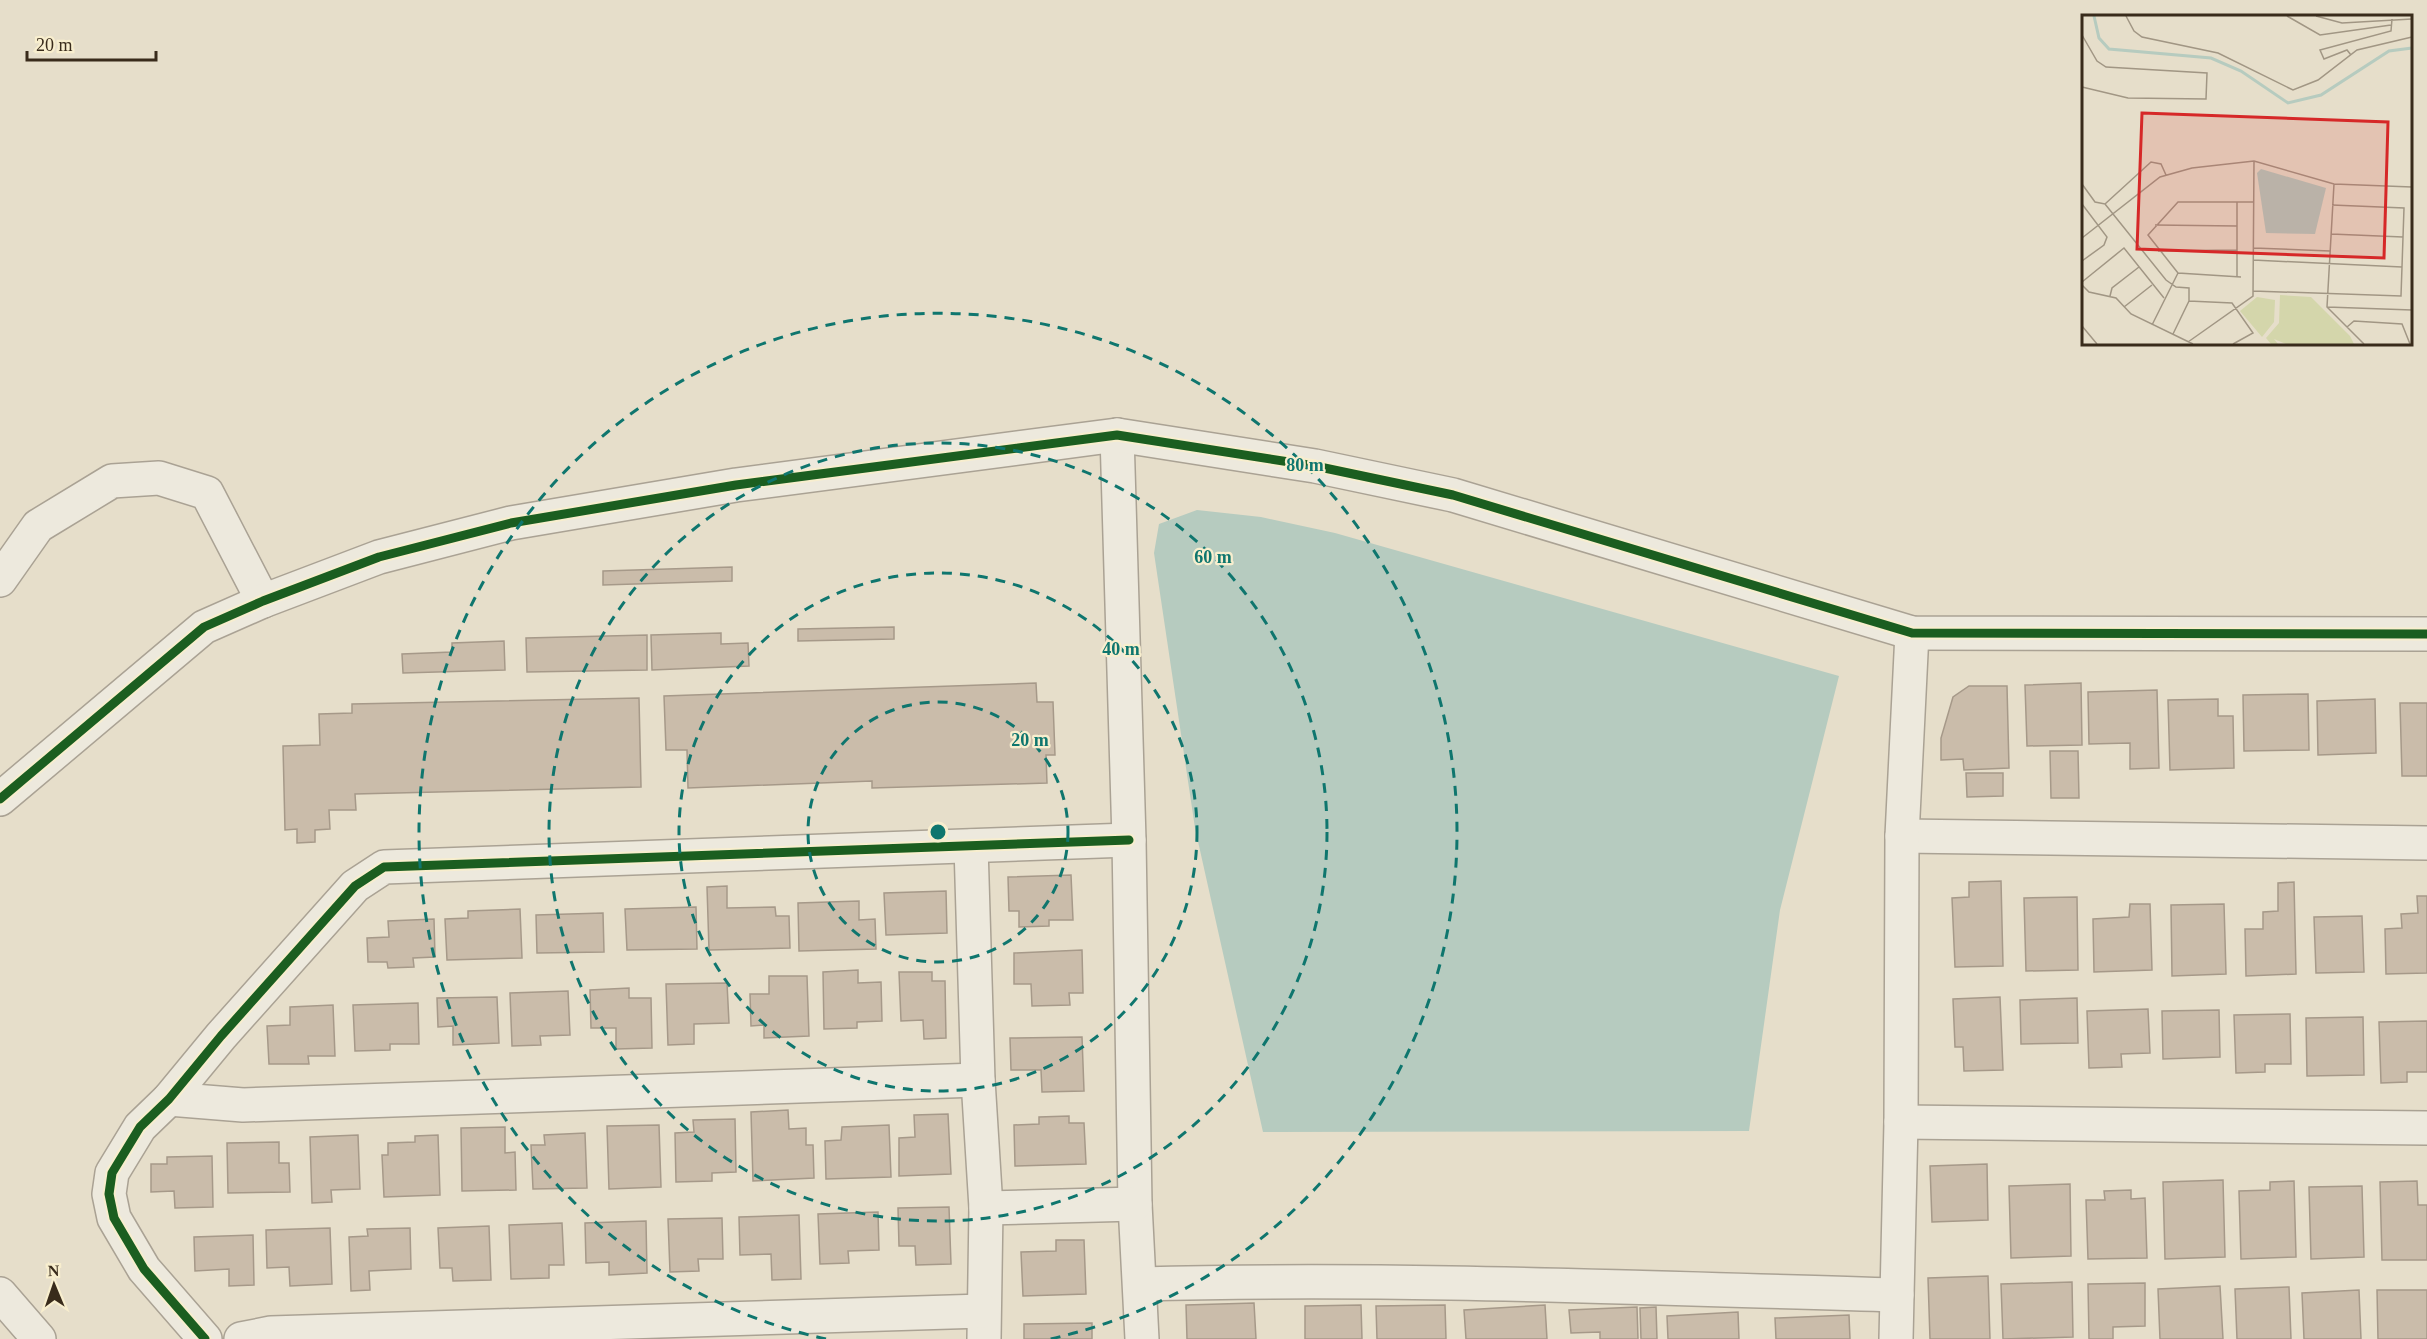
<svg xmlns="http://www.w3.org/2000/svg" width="2427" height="1339" font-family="'Times New Roman',serif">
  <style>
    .water { fill: #b6cbbf }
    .building { fill: #cabcaa; stroke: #a69989; stroke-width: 1.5 }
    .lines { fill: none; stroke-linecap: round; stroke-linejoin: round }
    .minor-casing { stroke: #aaa294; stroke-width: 36 }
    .minor { stroke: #ede9dd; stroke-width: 33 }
    .cycleway-casing { stroke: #f8eece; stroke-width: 13 }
    .cycleway { stroke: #1b5e20; stroke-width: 9 }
    .ring { fill: none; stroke: #0f766e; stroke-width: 3; stroke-dasharray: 10 8 }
    .inset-river { fill: none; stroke: #b6cbbf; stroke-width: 3 }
    .inset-road { fill: none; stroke: #a19684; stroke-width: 1.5 }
    .view { fill: #d62828; fill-opacity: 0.15; stroke: #d62828; stroke-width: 3 }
    .inset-edge { fill: none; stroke: #392b1b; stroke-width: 3 }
    .centre { fill: #0f766e; stroke: #f8eece; stroke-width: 3 }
    .ring-label { font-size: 18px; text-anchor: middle; font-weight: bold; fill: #0f766e; stroke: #f8eece; stroke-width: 4.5; stroke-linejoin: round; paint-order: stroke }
  </style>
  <rect width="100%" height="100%" fill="#e6deca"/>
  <path class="water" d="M1197,510L1261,517L1335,533L1839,676L1780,910L1749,1131L1263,1132L1195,828L1154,553L1159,524Z"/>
  <g class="building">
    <path d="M732,567V581L603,585V571Z"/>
    <path d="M894,627V639L798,641V629Z"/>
    <path d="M721,633V644L748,643L749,666L652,670L651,635Z"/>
    <path d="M647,635V670L527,672L526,638Z"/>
    <path d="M504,641L505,670L403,673L402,654L452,652V643Z"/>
    <path d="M1036,683L1037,702H1053L1055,755H1046L1047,783L872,788V781L688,788L687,750H666L664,696Z"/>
    <path d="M2081,683L2082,745L2027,746L2025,685Z"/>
    <path d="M1969,686H2007L2009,768L1964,770L1963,759L1941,760V738L1953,697Z"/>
    <path d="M2157,690L2159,768L2130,769V743L2089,744L2088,692Z"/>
    <path d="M2308,694L2309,750L2244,751L2243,695Z"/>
    <path d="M639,698L641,787L355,794L356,810H329L330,829L315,830V842L297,843V829L285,830L283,746L320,745L319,714L352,713V704Z"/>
    <path d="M2218,699V716H2233L2234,768L2170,770L2168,700Z"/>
    <path d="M2375,699L2376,753L2318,755L2317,701Z"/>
    <path d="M2400,703H2427V776H2402Z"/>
    <path d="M2050,751H2078L2079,798H2051Z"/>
    <path d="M1966,773H2003V796L1967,797Z"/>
    <path d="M1071,875L1073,920H1049V926L1019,927V911H1009L1008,877Z"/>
    <path d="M2001,881L2003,966L1955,967L1952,898L1969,897V882Z"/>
    <path d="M2294,882L2296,974L2246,976L2245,929H2263V912L2278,911V883Z"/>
    <path d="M727,886V908L775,907L776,916H789L790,948L709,950L707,887Z"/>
    <path d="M946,891L947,933L886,935L884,893Z"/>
    <path d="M2417,896H2427V973L2386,974L2385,929L2402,928L2401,914L2418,913Z"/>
    <path d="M2077,897L2078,970L2026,971L2024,898Z"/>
    <path d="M859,901V920L875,919L876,949L799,951L798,903Z"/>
    <path d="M2130,904H2150L2152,970L2094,972L2093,919L2129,917Z"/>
    <path d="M2224,904L2226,974L2172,976L2171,905Z"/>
    <path d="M696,907L697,949L627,950L625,909Z"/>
    <path d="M520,909L522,958L447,960L445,919L468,918V911Z"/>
    <path d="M603,913L604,952L537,953L536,915Z"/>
    <path d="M2362,916L2364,972L2316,973L2314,917Z"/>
    <path d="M434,919L435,957L413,958L414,967L388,968L387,962H368L367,938L389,937L388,921Z"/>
    <path d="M1082,950L1083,993H1069L1070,1005L1032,1006L1031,984H1014V953Z"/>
    <path d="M858,970V983L881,982L882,1021L857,1022V1028L824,1029L823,972Z"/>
    <path d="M899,972H932V981H945L946,1038L924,1039L923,1020L901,1021Z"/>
    <path d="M769,976H807L809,1036L764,1038V1025L751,1026L750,994H769Z"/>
    <path d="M727,983L729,1023L694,1024V1044L668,1045L666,984Z"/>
    <path d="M629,988V998H651L652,1048L616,1049V1028H591L590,990Z"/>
    <path d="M568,991L570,1035L540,1036L541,1045L512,1046L510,993Z"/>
    <path d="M497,997L499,1043L453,1045V1026L438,1027L437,998Z"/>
    <path d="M2000,997L2003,1070L1964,1071L1963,1047H1955L1953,999Z"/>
    <path d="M2077,998L2078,1043L2021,1044L2020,1000Z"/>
    <path d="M418,1003L419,1044H390V1050L355,1051L353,1005Z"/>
    <path d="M333,1005L335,1056H308L309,1064H269L267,1026L290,1025V1007Z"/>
    <path d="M2148,1009L2150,1053L2121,1054L2122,1067L2089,1068L2087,1011Z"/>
    <path d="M2219,1010L2220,1057L2163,1059L2162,1011Z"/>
    <path d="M2290,1014L2291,1064H2265V1072L2236,1073L2234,1015Z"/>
    <path d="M2363,1017L2364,1075L2307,1076L2306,1018Z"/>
    <path d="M2427,1021V1072H2407V1082L2381,1083L2379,1022Z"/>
    <path d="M1082,1037L1084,1091L1042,1092L1041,1070H1011L1010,1038Z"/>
    <path d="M788,1110L789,1129L806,1128V1145H813L814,1178L753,1181L751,1112Z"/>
    <path d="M948,1114L951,1174L899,1176V1138L915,1137L914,1115Z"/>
    <path d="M1069,1116V1123H1084L1086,1164L1015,1166L1014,1125L1039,1124V1117Z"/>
    <path d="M735,1119L736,1172L712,1173V1181L676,1182L675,1133L694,1132L693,1120Z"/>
    <path d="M659,1125L661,1187L609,1189L607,1126Z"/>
    <path d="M889,1125L891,1177L826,1179L825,1141L841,1140L842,1127Z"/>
    <path d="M505,1127V1153L515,1152L516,1190L462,1191L461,1128Z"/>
    <path d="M585,1133L587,1188L533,1189L531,1145H545L544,1135Z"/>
    <path d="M358,1135L360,1189L331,1190L332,1202L312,1203L310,1137Z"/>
    <path d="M438,1135L440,1195L384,1197L382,1155H388V1143L415,1142V1136Z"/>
    <path d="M279,1142V1163H289L290,1192L228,1193L227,1143Z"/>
    <path d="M212,1156L213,1207L175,1208L174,1191L151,1192V1164H167V1157Z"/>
    <path d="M1987,1164L1988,1220L1932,1222L1930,1166Z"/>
    <path d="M2223,1180L2225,1257L2165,1259L2163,1182Z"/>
    <path d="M2294,1181L2296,1257L2241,1259L2239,1191L2270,1190V1182Z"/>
    <path d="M2417,1181L2418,1205H2427V1260H2382L2380,1182Z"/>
    <path d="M2070,1184L2071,1256L2011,1258L2009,1186Z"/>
    <path d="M2362,1186L2364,1257L2311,1259L2309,1187Z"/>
    <path d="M2131,1190V1199L2145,1198L2147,1258L2088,1259L2086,1200H2105L2104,1191Z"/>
    <path d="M949,1207L951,1264L916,1265L915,1246H899L898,1208Z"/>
    <path d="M878,1212L879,1250L848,1251L849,1263L820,1264L818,1214Z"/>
    <path d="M799,1215L801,1279L772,1280L771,1254L740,1255L739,1217Z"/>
    <path d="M722,1218L723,1259H698L699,1271L670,1272L668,1219Z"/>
    <path d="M646,1221L647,1273L609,1275V1262L586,1263L585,1223Z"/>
    <path d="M562,1223L564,1265H549V1278L511,1279L509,1225Z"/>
    <path d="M489,1226L491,1280L453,1281L452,1268H440L438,1228Z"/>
    <path d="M330,1228L332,1284L290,1286L289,1267L267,1268L266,1230Z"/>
    <path d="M410,1228L411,1269L369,1271L370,1290L351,1291L349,1237L368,1236L367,1229Z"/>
    <path d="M253,1235L254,1285L229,1286V1269L195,1271L194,1237Z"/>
    <path d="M1056,1240H1084L1086,1294L1023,1296L1021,1252L1056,1251Z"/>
    <path d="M1988,1276L1990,1339H1930L1928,1278Z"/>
    <path d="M2072,1282L2073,1337L2003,1339L2001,1284Z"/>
    <path d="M2145,1283V1326L2113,1327V1339H2089L2088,1284Z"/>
    <path d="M2220,1286L2223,1339H2160L2158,1289Z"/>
    <path d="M2289,1287L2291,1339H2237L2235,1289Z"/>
    <path d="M2359,1290L2361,1339H2304L2302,1293Z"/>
    <path d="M2377,1290H2427V1339H2378Z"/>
    <path d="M1254,1303L1256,1339H1187L1186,1305Z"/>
    <path d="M1361,1305L1362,1339H1305V1306Z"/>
    <path d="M1445,1305L1446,1339H1377L1376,1306Z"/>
    <path d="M1545,1305L1547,1339H1466L1464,1310Z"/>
    <path d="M1637,1307L1638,1339H1600V1332L1571,1333L1569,1310Z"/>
    <path d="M1656,1307L1657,1339H1641L1640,1308Z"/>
    <path d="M1738,1312L1739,1339H1668L1667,1316Z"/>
    <path d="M1849,1315L1850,1339H1776L1775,1318Z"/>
    <path d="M1092,1323V1339H1024V1324Z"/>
  </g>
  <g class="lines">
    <defs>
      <g id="minor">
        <path d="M1117,435L1129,840L1135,1204L1142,1339"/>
        <path d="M0,580L38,526L112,481L159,478L207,493L263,601"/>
        <path d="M0,799L204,627L263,601L379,557L511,523L736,485L1117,435L1315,466L1453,495L1912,633L2427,634"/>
        <path d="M1902,836L2427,843"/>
        <path d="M971,846L978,1080L986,1208L984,1339"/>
        <path d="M169,1099L243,1105L978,1080"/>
        <path d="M1901,1122L2427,1128"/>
        <path d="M986,1208L1135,1204"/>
        <path d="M1140,1284C1392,1277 1645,1288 1897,1295"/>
        <path d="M0,1294L39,1339"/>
        <path d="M205,1339L144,1269L114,1218L109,1194L112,1173L140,1127L169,1099L221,1036L355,886L384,867L1129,840"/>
        <path d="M241,1339L271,1333L983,1311"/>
        <path d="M1896,1339L1901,1122L1902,836L1912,633"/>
      </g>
    </defs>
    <use href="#minor" class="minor-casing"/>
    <use href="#minor" class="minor"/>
    <defs>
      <g id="cycleway">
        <path d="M0,799L204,627L263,601L379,557L511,523L736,485L1117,435L1315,466L1453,495L1912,633L2427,634"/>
        <path d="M205,1339L144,1269L114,1218L109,1194L112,1173L140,1127L169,1099L221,1036L355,886L384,867L1129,840"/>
      </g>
    </defs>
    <use href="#cycleway" class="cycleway-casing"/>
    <use href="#cycleway" class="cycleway"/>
  </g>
  <g class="ring">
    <circle cx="938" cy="832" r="130"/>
    <circle cx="938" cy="832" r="259"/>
    <circle cx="938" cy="832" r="389"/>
    <path d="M826 1339A519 519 0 1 1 1050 1339"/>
  </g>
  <g transform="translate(2082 15)">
    <rect width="330" height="330" fill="#e6deca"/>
    <path d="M198,280L229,282L268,321L272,329H204L192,324L196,329H189L184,323L197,308ZM175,282L193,285L192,307L180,322L158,296Z" fill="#d4d6ab"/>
    <path d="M179,154L244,173L233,219L184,218L175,158Z" fill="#b6cbbf"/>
    <path class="inset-river" d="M12,1L17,23L27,34L129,43L159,56L206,88L239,80L307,36L330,33"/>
    <path class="inset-road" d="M44,1L52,16L60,22L136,38L211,75L236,65L275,35L330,22M205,1L238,20L309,10M234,1L260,8L330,4M0,20L15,46L24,52L125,58L124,84L46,83L0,72M269,40L265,35L242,44L238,35L309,16L310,4M0,169L13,187L23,189L69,147L79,149L84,160M252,169L245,292L282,329M155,187V261M0,189L25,222L22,230L0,246M23,189L84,265L94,272L107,273V286M73,210L155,211M249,219L321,222M0,223L78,162L110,153L172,146L252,169L330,172M171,233L248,236M76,236L155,235M171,245L320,252M159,262L96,258L66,220L96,187H171M0,267L42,233L82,283M0,270L7,277L34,283L49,299L111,329M171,276L319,281L322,193L250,190M28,281L30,273L57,252M42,292L70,270M245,292L330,295M70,310L96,258M0,311L15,329M265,312L272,306L320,309L328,329M91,319L107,286L150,288L171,318L151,329M106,327L171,281L172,146"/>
    <path class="view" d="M60,98L306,107L302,243L55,234Z"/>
    <rect width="330" height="330" class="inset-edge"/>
  </g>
  <circle cx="938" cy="832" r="9" class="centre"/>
  <g class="ring-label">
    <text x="1305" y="471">80 m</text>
    <text x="1213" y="563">60 m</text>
    <text x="1121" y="655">40 m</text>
    <text x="1030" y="746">20 m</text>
  </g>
  <g transform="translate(54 1285) rotate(358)" stroke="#f8eece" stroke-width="4.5" paint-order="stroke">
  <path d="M0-4.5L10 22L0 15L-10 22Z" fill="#392b1b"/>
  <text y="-9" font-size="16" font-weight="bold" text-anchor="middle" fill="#392b1b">N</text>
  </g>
  <path d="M27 51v9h129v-9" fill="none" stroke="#392b1b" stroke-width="3"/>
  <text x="36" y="51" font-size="18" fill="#392b1b" stroke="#f8eece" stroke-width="4.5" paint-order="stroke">20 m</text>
</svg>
